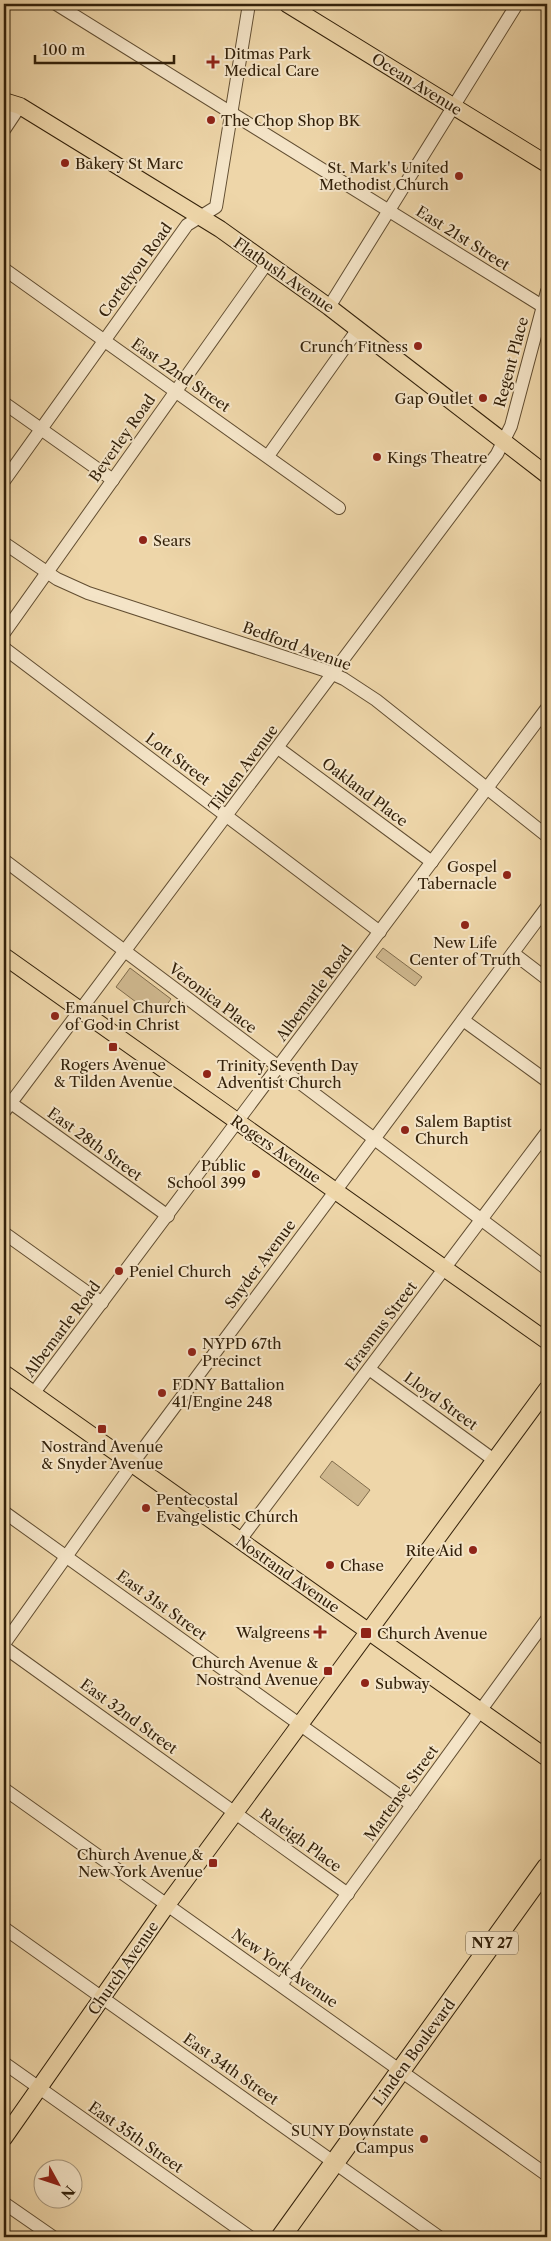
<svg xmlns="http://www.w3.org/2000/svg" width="551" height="2241" font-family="'Libre Caslon Text',serif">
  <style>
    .green { fill: #ceb78e; stroke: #806c4c }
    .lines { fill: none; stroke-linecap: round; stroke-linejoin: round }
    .minor-casing { stroke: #624e32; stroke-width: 14 }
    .major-casing { stroke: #33210a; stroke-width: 18 }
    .highway-casing { stroke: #33210a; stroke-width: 21 }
    .minor { stroke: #f4e4c7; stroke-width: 12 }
    .major { stroke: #eed6a9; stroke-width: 16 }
    .highway { stroke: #eed6a9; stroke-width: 19 }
    .poi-dot { fill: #8f2418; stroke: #f4e4c7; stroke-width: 2 }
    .labels { text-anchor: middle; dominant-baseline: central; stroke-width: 4; stroke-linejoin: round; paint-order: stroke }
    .shield { fill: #f4e4c7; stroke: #6d5c43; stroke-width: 1 }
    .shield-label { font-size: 14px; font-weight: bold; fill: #33210a }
    .poi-label { font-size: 15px; fill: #33210a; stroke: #f4e4c7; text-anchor: start }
    .street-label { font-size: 15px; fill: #33210a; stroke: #f4e4c7 }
  </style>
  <rect width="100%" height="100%" fill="#eed6a9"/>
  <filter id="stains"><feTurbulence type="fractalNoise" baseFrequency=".004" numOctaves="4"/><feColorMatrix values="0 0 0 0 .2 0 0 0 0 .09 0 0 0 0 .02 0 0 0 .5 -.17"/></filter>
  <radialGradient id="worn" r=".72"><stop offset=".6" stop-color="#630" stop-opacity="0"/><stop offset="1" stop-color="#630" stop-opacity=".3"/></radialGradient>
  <g class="green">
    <path d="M383,948L422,977L415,986L376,957Z"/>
    <path d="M130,968L171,999L161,1013L152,1006L148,1011L116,987Z"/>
    <path d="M332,1461L370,1490L358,1506L320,1477Z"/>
  </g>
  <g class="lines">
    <defs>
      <g id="minor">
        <path d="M56,4L547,309"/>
        <path d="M4,130L20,106"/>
        <path d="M4,269L339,508"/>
        <path d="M329,307L517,4"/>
        <path d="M4,403L113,480"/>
        <path d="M268,456L358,329"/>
        <path d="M4,481L187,225L216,207L249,4"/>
        <path d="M4,543L57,579L88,593L324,670L344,679L376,700L547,836"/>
        <path d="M4,633L267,263"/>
        <path d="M4,648L380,932"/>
        <path d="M278,748L432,862"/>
        <path d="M4,860L547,1269"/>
        <path d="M513,953L547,979"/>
        <path d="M463,1020L547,1081"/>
        <path d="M4,1098L168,1216"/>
        <path d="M4,1112L497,454L511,426L547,291"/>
        <path d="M4,1233L102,1303"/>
        <path d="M369,1369L494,1460"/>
        <path d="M33,1394L547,708"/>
        <path d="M4,1512L412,1805"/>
        <path d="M240,1540L547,1132"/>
        <path d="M4,1644L132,1464L547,907"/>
        <path d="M4,1647L348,1894"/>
        <path d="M4,1789L547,2175"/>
        <path d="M4,1928L439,2237"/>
        <path d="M281,1985L547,1619"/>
        <path d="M4,2063L250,2237"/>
        <path d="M4,2203L53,2237"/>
      </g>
      <g id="major">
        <path d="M287,4L547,164"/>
        <path d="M4,101L20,106L220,229L329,307L547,475"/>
        <path d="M4,956L547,1341"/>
        <path d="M4,1373L547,1758"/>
        <path d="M4,2138L167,1905L547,1389"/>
      </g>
      <path id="highway" d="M281,2237L547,1867"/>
    </defs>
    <use href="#minor" class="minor-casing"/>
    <use href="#major" class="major-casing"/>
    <use href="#highway" class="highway-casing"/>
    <use href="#minor" class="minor"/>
    <use href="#major" class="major"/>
    <use href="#highway" class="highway"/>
  </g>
  <g class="poi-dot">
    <path d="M210.5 54.5h5v5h5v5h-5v5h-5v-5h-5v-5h5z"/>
    <circle cx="211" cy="120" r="5"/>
    <circle cx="65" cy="163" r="5"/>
    <circle cx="459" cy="176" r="5"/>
    <circle cx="418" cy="346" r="5"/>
    <circle cx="483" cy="398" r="5"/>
    <circle cx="377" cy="457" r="5"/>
    <circle cx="143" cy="540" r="5"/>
    <circle cx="507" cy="875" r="5"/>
    <circle cx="465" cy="925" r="5"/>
    <circle cx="55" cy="1016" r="5"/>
    <rect x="108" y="1042" width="10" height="10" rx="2.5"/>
    <circle cx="207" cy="1074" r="5"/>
    <circle cx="405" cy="1130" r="5"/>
    <circle cx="256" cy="1174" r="5"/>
    <circle cx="119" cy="1271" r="5"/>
    <circle cx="192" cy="1352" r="5"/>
    <circle cx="162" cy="1393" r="5"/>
    <rect x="97" y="1424" width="10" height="10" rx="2.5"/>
    <circle cx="146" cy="1508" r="5"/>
    <circle cx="473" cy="1550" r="5"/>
    <circle cx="330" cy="1565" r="5"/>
    <path d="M317.5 1624.5h5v5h5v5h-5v5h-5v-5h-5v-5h5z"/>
    <rect x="360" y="1627" width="12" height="12" rx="2.5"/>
    <rect x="323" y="1666" width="10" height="10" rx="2.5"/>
    <circle cx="365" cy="1683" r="5"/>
    <rect x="208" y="1858" width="10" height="10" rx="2.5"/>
    <circle cx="424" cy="2139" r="5"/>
  </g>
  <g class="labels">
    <rect class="shield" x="466" y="1931.5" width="52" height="23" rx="4"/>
    <g class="shield-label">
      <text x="492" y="1943">NY 27</text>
    </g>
    <g class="poi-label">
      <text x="224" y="53">Ditmas Park<tspan x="224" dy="17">Medical Care</tspan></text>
      <text x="221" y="120">The Chop Shop BK</text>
      <text x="75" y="163">Bakery St Marc</text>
      <text x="449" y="167" text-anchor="end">St. Mark's United<tspan x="449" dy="17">Methodist Church</tspan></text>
      <text x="408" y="346" text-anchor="end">Crunch Fitness</text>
      <text x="473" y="398" text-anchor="end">Gap Outlet</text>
      <text x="387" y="457">Kings Theatre</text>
      <text x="153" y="540">Sears</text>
      <text x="497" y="866" text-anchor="end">Gospel<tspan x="497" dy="17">Tabernacle</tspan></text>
      <text x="465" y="942" text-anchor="middle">New Life<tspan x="465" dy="17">Center of Truth</tspan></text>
      <text x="65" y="1007">Emanuel Church<tspan x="65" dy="17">of God in Christ</tspan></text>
      <text x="113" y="1064" text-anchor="middle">Rogers Avenue<tspan x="113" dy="17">&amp; Tilden Avenue</tspan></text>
      <text x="217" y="1065">Trinity Seventh Day<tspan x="217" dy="17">Adventist Church</tspan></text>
      <text x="415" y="1121">Salem Baptist<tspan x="415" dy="17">Church</tspan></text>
      <text x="246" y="1165" text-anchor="end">Public<tspan x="246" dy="17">School 399</tspan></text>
      <text x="129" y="1271">Peniel Church</text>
      <text x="202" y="1343">NYPD 67th<tspan x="202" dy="17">Precinct</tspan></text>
      <text x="172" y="1384">FDNY Battalion<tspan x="172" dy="17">41/Engine 248</tspan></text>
      <text x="102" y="1446" text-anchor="middle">Nostrand Avenue<tspan x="102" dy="17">&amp; Snyder Avenue</tspan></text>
      <text x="156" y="1499">Pentecostal<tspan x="156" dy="17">Evangelistic Church</tspan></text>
      <text x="463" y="1550" text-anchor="end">Rite Aid</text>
      <text x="340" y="1565">Chase</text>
      <text x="310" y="1632" text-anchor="end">Walgreens</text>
      <text x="377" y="1633">Church Avenue</text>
      <text x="318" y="1662" text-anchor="end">Church Avenue &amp;<tspan x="318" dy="17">Nostrand Avenue</tspan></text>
      <text x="375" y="1683">Subway</text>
      <text x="203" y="1854" text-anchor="end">Church Avenue &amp;<tspan x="203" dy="17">New York Avenue</tspan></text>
      <text x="414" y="2130" text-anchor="end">SUNY Downstate<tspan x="414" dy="17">Campus</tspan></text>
    </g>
    <g class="street-label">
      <text transform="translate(417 84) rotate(32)">Ocean Avenue</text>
      <text transform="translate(463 238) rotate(32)">East 21st Street</text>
      <text transform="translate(135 270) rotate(-54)">Cortelyou Road</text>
      <text transform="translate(284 275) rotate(35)">Flatbush Avenue</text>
      <text transform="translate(511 362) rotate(-75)">Regent Place</text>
      <text transform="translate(181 375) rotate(35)">East 22nd Street</text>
      <text transform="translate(122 438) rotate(-55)">Beverley Road</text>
      <text transform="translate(297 646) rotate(20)">Bedford Avenue</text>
      <text transform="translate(178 759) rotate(37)">Lott Street</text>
      <text transform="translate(243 768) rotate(-53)">Tilden Avenue</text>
      <text transform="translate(365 792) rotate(37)">Oakland Place</text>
      <text transform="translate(314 993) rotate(-53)">Albemarle Road</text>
      <text transform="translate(213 998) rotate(37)">Veronica Place</text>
      <text transform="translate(95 1144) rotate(36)">East 28th Street</text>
      <text transform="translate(276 1149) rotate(35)">Rogers Avenue</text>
      <text transform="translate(260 1264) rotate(-53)">Snyder Avenue</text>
      <text transform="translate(381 1326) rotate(-53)">Erasmus Street</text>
      <text transform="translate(62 1329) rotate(-53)">Albemarle Road</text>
      <text transform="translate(441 1401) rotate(36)">Lloyd Street</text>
      <text transform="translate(288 1574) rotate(35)">Nostrand Avenue</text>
      <text transform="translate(162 1605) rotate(36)">East 31st Street</text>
      <text transform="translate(129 1716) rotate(36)">East 32nd Street</text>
      <text transform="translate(401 1793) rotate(-54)">Martense Street</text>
      <text transform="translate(301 1840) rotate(36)">Raleigh Place</text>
      <text transform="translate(123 1968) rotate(-55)">Church Avenue</text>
      <text transform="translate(285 1968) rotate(35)">New York Avenue</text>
      <text transform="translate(414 2052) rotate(-54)">Linden Boulevard</text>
      <text transform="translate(231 2069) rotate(35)">East 34th Street</text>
      <text transform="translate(136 2137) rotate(35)">East 35th Street</text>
    </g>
  </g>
  <rect width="551" height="2241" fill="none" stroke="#eed6a9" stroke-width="20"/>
  <rect x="5" y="5" width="541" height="2231" fill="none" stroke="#33210a" stroke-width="2.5"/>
  <rect x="10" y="10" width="531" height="2221" fill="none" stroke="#33210a"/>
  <g transform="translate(58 2184) rotate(130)"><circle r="24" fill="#f4e4c7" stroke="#a7967b"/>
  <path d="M0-4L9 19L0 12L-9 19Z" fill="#8f2418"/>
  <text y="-8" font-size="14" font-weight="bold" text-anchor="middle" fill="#33210a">N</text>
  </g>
  <path d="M35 55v8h139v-8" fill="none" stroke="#33210a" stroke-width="2.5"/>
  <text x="42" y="55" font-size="15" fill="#33210a" stroke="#f4e4c7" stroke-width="4" paint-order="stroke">100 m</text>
  <rect width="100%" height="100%" filter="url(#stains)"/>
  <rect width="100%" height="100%" fill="url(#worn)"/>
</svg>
